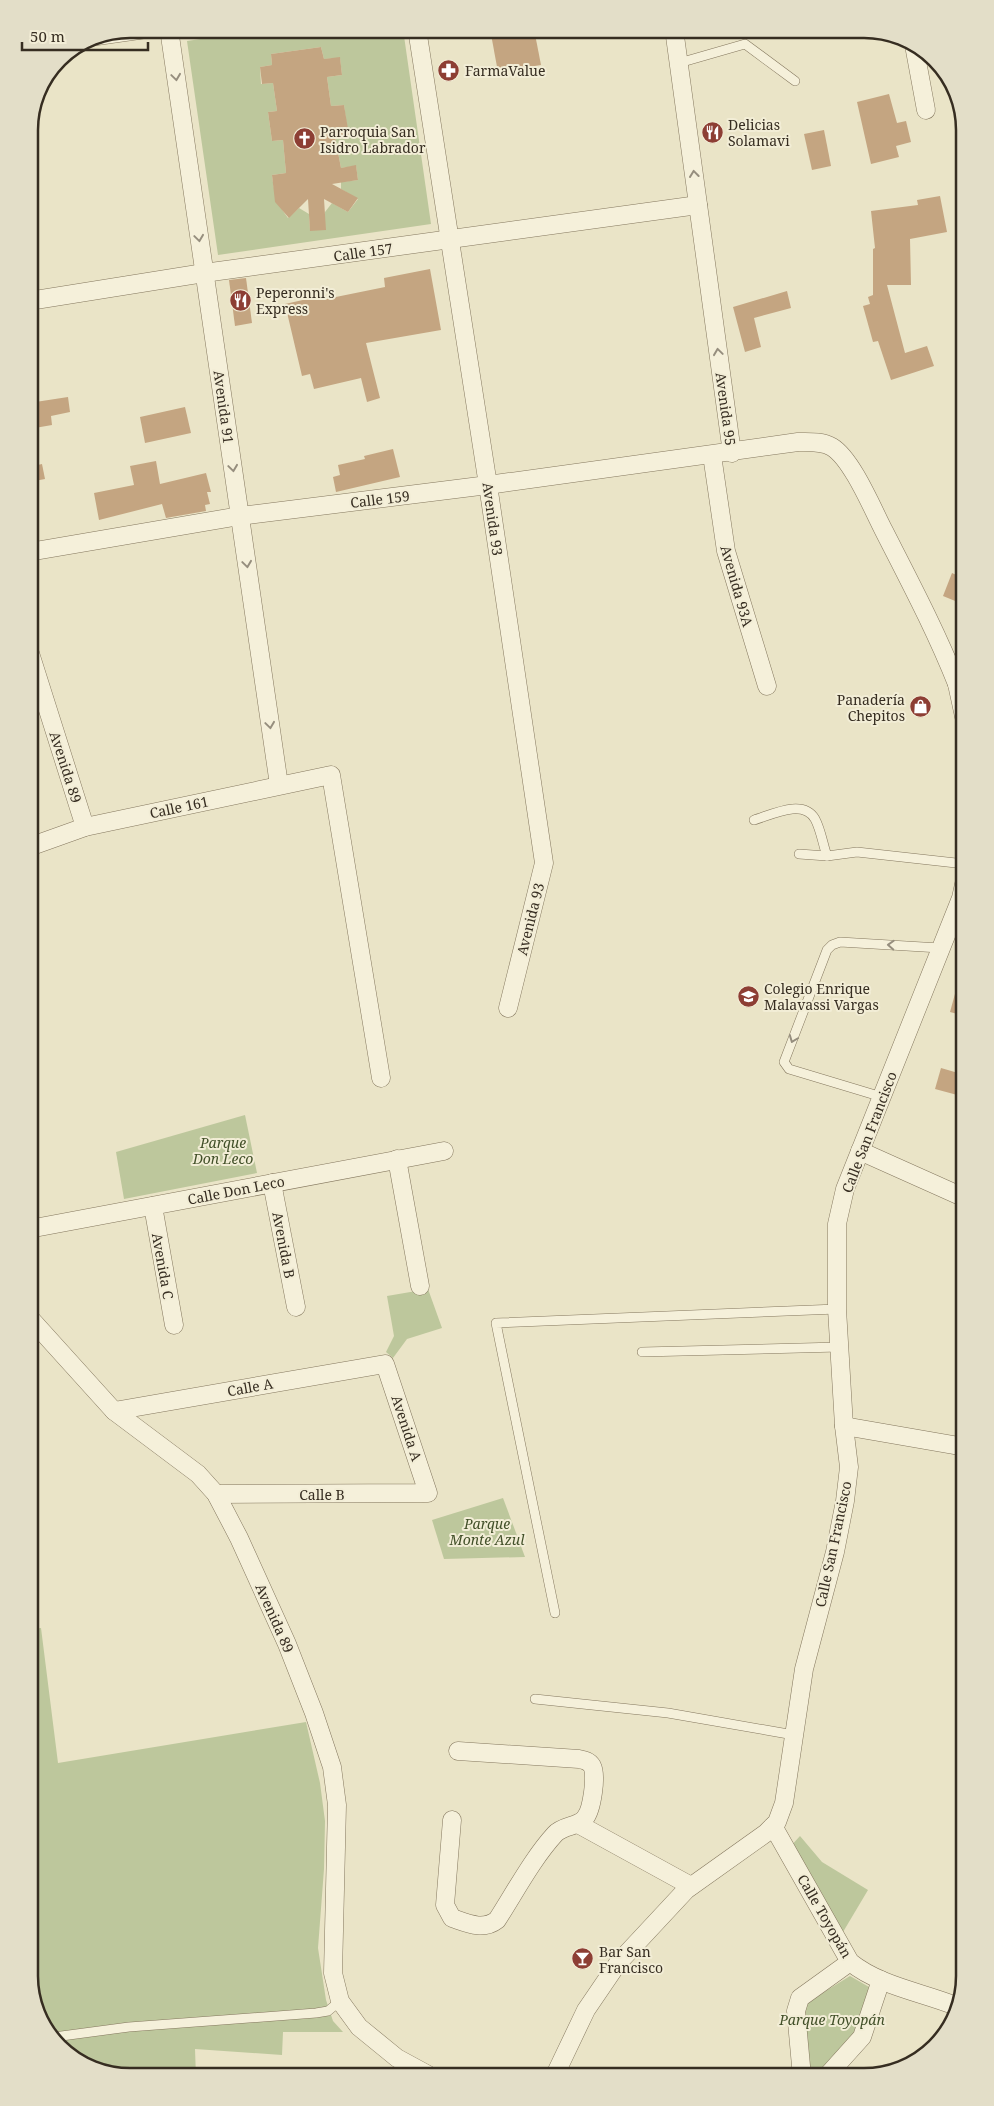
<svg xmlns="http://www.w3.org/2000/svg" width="994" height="2106" font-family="'Noto Serif',serif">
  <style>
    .green { fill: #bdc79c; fill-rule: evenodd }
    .building { fill: #c4a581 }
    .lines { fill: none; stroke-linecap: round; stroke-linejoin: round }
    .lane-casing { stroke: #84775e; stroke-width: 10 }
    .street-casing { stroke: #84775e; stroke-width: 19 }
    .lane { stroke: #f5f0da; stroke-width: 9 }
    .street { stroke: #f5f0da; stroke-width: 18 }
    .oneway { stroke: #968e7e }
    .labels { text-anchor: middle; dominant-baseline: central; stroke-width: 4; stroke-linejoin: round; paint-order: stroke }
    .poi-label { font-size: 14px; fill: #362d21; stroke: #f2edd6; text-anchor: start }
    .street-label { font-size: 14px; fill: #362d21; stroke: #f2edd6 }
    .park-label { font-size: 14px; font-style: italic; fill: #425029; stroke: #f2edd6 }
    .rim { fill: none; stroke: #362d21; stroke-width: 2.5 }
  </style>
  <rect width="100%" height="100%" fill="#eae4c7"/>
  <g class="green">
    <path d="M267,29H403L431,224L218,255L187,41ZM321,47L324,59L340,58L342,75L327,77L331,106L344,105L348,135L335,137L341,168L356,166L358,180L341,182V189L358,199L348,212L332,203L325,212V230H310L309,214L299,208L288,218C277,204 274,192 272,175L286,173L283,140L272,141L268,112L277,111L273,83L261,84L260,67L272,65L271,54Z"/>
    <path d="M245,1115L257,1173L124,1199L116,1152Z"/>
    <path d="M428,1289L442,1328L407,1339L393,1358L386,1352L394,1336L387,1296Z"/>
    <path d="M503,1498L525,1557L444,1559L432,1520Z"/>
    <path d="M41,1628L58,1763L306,1722L320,1783L325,1821L324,1869L318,1948L326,2000L333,2021L343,2032H283L282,2055L195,2049L196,2077H123L73,2060L36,2015L29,1977V1629Z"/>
    <path d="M800,1836L822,1862L868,1890L843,1932L790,1847Z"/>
    <path d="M850,1976L869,1987L857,2034L815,2077H804L803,2005Z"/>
  </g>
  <g class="building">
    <path d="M490,29H534L541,65L498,72Z"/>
    <path d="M321,47L324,59L340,57L342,75L327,77L331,106L344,105L349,135L335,137L341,168L356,165L358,180L332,184L358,198L348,212L324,199L326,230L310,231L308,199L289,218L275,202L272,175L286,173L283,140L272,141L268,112L277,111L273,83L262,84L260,67L272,65L271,54Z"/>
    <path d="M889,94L897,123L906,121L911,142L896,146L899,157L871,164L857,102Z"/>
    <path d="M824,130L831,166L812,170L804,134Z"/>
    <path d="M940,196L947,232L910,239L911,285H887L905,353L927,346L934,366L891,380L878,341L873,342L863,306L870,304L868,297L873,295V249L875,248L871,211L918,205L917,200Z"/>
    <path d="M430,269L441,330L366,343L380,398L367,402L361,378L314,389L310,374L302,376L285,304L325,295L326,299L385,287L384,278Z"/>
    <path d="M246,278L252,323L235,326L229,280Z"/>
    <path d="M787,291L791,308L754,318L761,347L745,352L733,307Z"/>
    <path d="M68,397L70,412L51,416L52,425L29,429V403Z"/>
    <path d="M185,407L191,433L145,443L140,417Z"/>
    <path d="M393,449L400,477L336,492L333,477L340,475L338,465L365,459L364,456Z"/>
    <path d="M156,461L160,484L206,473L211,492H207L210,504L205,505L206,511L166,518L162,504L99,520L94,493L134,485L130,466Z"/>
    <path d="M42,464L45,479L29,482V467Z"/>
    <path d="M952,573L965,579V605L943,596Z"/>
    <path d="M961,972H965V1016L950,1012Z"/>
    <path d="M941,1068L965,1075L961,1096L935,1089Z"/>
  </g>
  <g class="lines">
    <defs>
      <g id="lane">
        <path d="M679,63L745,44L795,81"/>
        <path d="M754,820C771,815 803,798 815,819C821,830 823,845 827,856L857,852L965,864"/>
        <path d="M799,854L827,856"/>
        <path d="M882,1097L789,1069L784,1062L827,950L832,945L840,942L940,948"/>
        <path d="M963,1197L965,1249"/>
        <path d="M642,1352L839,1347"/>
        <path d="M555,1613L496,1323L837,1309"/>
        <path d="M535,1699L668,1713L794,1735"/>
        <path d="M54,2037L129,2027L316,2013L328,2011L340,2001"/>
      </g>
      <g id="street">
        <path d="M169,29L279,785"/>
        <path d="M417,29L488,485L544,863L508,1008"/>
        <path d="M674,29L732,453"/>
        <path d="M90,37L146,29"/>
        <path d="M914,45L926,110"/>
        <path d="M29,301L204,273L698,205"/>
        <path d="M712,455L726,551L767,686"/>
        <path d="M29,552L240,516L488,485L798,442C809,442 822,441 832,447C852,459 873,510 884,531C910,582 936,631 957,684"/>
        <path d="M29,650L85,827"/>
        <path d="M965,721L957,684L965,678"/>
        <path d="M29,847L85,827L331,775L381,1078"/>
        <path d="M860,1151L965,1198"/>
        <path d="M397,1159L420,1286"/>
        <path d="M272,1183L296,1307"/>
        <path d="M153,1206L174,1325"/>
        <path d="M29,1229L444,1151"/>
        <path d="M29,1317L114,1411L198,1474L216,1494L239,1538L287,1644L314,1713L332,1767L337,1805L333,1973L340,2001L359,2027L397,2058L432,2077"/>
        <path d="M114,1411L385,1364L428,1493L216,1494"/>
        <path d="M844,1426L965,1447"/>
        <path d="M452,1820L445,1905L452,1918C467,1923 483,1931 497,1920C515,1892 533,1858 555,1834C563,1825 578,1827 585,1818C592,1810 597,1775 592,1766C589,1761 584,1760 579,1759L458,1751"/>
        <path d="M578,1824L691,1886"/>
        <path d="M773,1826L850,1962C880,1986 921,1992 956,2006"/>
        <path d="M554,2077L586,2010L618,1963L686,1890L766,1833L777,1822L784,1803L804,1669L835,1552L845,1501L849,1467L844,1426L837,1309V1224L845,1189L961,898L965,880"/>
        <path d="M802,2077L796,2011L800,1998L850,1962"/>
        <path d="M826,2077L862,2037L881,1980"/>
      </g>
    </defs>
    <use href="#lane" class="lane-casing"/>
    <use href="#street" class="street-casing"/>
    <use href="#lane" class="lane"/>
    <use href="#street" class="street"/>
  </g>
  <defs><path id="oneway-chevron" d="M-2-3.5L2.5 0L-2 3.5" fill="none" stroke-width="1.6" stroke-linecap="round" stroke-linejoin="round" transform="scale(1.25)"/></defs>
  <g class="oneway">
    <use href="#oneway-chevron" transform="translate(176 77) rotate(82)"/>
    <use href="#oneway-chevron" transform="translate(694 174) rotate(-97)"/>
    <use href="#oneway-chevron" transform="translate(199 238) rotate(82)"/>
    <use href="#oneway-chevron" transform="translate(718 352) rotate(-98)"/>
    <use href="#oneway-chevron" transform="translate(233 468) rotate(82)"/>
    <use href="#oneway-chevron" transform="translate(247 564) rotate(82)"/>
    <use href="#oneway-chevron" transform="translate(270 725) rotate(82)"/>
    <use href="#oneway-chevron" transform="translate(891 945) rotate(-177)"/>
    <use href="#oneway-chevron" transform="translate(793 1039) rotate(111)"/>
  </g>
  <defs>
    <symbol id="pharmacy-disc" viewBox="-11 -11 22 22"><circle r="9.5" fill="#8d3e34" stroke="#f2edd6"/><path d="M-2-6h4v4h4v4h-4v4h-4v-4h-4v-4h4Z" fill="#fff"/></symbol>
    <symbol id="restaurant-disc" viewBox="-11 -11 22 22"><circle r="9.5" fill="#8d3e34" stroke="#f2edd6"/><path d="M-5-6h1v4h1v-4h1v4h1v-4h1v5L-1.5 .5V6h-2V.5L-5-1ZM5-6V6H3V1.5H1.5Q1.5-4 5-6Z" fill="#fff"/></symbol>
    <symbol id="church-disc" viewBox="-11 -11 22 22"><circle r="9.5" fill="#8d3e34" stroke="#f2edd6"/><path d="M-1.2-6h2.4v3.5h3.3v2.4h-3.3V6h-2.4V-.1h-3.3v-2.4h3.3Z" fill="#fff"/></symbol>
    <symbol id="shop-disc" viewBox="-11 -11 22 22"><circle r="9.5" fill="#8d3e34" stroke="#f2edd6"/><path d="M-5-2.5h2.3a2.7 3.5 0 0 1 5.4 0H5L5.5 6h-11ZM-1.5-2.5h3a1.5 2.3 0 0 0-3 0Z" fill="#fff"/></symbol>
    <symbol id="school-disc" viewBox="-11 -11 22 22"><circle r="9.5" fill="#8d3e34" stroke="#f2edd6"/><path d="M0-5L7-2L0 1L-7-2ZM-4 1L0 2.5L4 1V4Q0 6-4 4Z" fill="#fff"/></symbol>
    <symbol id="bar-disc" viewBox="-11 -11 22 22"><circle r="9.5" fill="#8d3e34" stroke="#f2edd6"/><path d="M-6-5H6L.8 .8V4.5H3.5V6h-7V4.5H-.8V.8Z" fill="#fff"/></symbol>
  </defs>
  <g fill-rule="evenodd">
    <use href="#pharmacy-disc" x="436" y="58" width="25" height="25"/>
    <use href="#restaurant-disc" x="700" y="120" width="25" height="25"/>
    <use href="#church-disc" x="292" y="126" width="25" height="25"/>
    <use href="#restaurant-disc" x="228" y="288" width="25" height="25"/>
    <use href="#shop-disc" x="908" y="694" width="25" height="25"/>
    <use href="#school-disc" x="736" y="984" width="25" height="25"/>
    <use href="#bar-disc" x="570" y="1946" width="25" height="25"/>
  </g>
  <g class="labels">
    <g class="poi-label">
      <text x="465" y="70">FarmaValue</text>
      <text x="728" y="124">Delicias<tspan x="728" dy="16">Solamavi</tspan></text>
      <text x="320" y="131">Parroquia San<tspan x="320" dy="16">Isidro Labrador</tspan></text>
      <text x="256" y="292">Peperonni's<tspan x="256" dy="16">Express</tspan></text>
      <text x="905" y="699" text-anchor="end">Panadería<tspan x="905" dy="16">Chepitos</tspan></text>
      <text x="764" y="988">Colegio Enrique<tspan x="764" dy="16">Malavassi Vargas</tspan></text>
      <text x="599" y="1951">Bar San<tspan x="599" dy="16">Francisco</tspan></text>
    </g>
    <g class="street-label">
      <text transform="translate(363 252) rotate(-8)">Calle 157</text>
      <text transform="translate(224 407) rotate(82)">Avenida 91</text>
      <text transform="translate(726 409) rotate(82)">Avenida 95</text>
      <text transform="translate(380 499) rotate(-7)">Calle 159</text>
      <text transform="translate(493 519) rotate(82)">Avenida 93</text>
      <text transform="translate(737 586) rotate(74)">Avenida 93A</text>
      <text transform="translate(66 767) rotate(72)">Avenida 89</text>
      <text transform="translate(179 807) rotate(-12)">Calle 161</text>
      <text transform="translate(530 919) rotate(-76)">Avenida 93</text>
      <text transform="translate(869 1132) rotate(-69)">Calle San Francisco</text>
      <text transform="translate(236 1190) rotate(-11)">Calle Don Leco</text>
      <text transform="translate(284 1245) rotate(79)">Avenida B</text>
      <text transform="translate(163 1266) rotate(80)">Avenida C</text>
      <text transform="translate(250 1387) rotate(-10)">Calle A</text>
      <text transform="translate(407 1428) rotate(72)">Avenida A</text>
      <text x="322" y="1494">Calle B</text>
      <text transform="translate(833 1544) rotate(-78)">Calle San Francisco</text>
      <text transform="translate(275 1618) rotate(66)">Avenida 89</text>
      <text transform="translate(825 1916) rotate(60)">Calle Toyopán</text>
    </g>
    <g class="park-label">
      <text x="223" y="1142">Parque<tspan x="223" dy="16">Don Leco</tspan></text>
      <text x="487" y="1523">Parque<tspan x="487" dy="16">Monte Azul</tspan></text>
      <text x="832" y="2019">Parque Toyopán</text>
    </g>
  </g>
  <path d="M0 0H994V2106H0ZM130 38H864A92 92 0 0 1 956 130V1976A92 92 0 0 1 864 2068H130A92 92 0 0 1 38 1976V130A92 92 0 0 1 130 38Z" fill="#e3dec8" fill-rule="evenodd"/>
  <path class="rim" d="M130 38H864A92 92 0 0 1 956 130V1976A92 92 0 0 1 864 2068H130A92 92 0 0 1 38 1976V130A92 92 0 0 1 130 38Z"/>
  <path d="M22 42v8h126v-8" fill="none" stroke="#362d21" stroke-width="2.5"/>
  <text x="30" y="42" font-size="15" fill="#362d21" stroke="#f2edd6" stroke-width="4" paint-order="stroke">50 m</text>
</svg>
